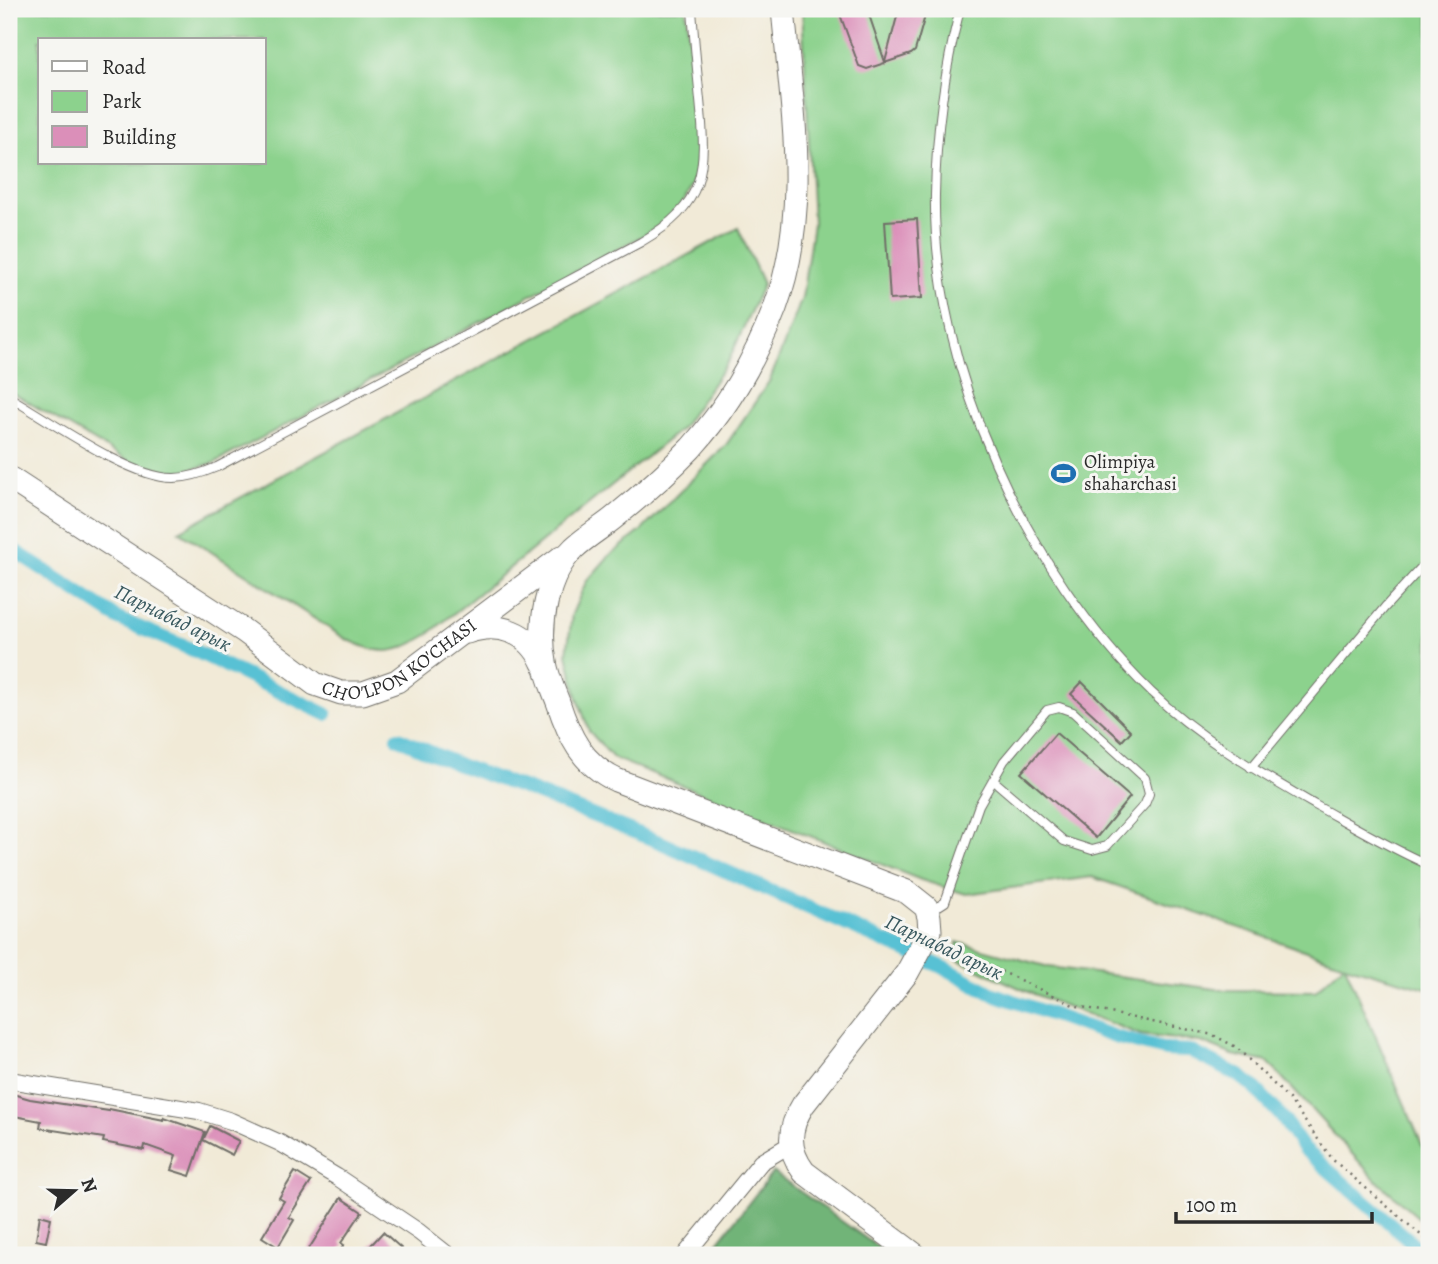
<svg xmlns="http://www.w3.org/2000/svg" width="1438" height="1264" font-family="Alegreya,serif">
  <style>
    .green { fill: #8cd28d; stroke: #5c7e5c; stroke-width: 2; fill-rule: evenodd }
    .forest { fill: #71b478; stroke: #4e7052; stroke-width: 2 }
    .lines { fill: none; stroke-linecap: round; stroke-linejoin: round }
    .canal { stroke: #58c1d4; stroke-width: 14 }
    .building { fill: #db8fb9 }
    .lane-casing { stroke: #706e67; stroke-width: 10 }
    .street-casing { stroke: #706e67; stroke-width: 18 }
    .secondary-casing { stroke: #706e67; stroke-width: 25 }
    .path { stroke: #706e67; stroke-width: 2.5; stroke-dasharray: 2 5; stroke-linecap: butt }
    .lane { stroke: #fff; stroke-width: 8 }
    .street { stroke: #fff; stroke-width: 16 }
    .secondary { stroke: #fff; stroke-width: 23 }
    .labels { text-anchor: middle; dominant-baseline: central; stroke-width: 6; stroke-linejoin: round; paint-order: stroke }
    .poi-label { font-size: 19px; fill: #2b2b2b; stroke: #f6f6f2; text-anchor: start }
    .street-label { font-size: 19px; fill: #2b2b2b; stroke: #f6f6f2 }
    .water-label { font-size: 21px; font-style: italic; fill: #38585e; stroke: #f6f6f2 }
  </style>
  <rect width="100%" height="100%" fill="#f6f6f2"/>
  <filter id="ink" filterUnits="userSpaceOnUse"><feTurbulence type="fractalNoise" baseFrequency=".0143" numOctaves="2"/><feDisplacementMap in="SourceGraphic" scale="14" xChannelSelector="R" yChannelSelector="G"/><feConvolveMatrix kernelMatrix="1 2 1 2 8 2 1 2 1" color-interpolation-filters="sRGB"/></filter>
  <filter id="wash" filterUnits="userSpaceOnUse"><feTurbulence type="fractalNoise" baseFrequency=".00686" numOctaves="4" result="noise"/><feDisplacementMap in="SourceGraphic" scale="28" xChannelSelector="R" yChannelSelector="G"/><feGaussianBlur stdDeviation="1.57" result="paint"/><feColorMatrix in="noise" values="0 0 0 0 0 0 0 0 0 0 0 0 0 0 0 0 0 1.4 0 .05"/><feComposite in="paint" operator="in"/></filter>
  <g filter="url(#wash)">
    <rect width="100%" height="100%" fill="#f1ead7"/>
    <g class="green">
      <path d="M9,9H686C689,39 692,70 695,101C700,162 706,196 648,233L214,463L176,473L156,472L137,466L9,391ZM40,40H264V163H40Z"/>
      <path d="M802,9H1429V989L1345,965L1429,1161V1227L1375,1179L1268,1062L1233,1055L1201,1042L1141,1035L1026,991L958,960L957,942L1049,967L1223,990L1315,991L1344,964L1092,877L966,894L921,880L613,758L589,731L577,696L567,654L572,614L586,582L609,556L641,531L726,445L770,380L802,298L813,223Z"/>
      <path d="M738,228L763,284L729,360L681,429L426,636C391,656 382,655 346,639L179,531Z"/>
    </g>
    <path class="forest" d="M773,1172L889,1255H708Z"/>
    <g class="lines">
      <g class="canal">
        <path d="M9,547L119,619L193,650L326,714"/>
        <path d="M398,738L459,765L526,789L662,843L947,969L991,993L1115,1037L1166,1050L1190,1051L1240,1076L1254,1087L1281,1116L1304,1149L1407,1238L1424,1255"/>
      </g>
    </g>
    <g id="blocks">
      <g class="building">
        <path d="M838,9H867L885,62L899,9H927L915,51L911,54L867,69L859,66Z"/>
        <path d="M917,219L922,298L890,300L885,221Z"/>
        <path d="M1082,682L1131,731L1122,741L1071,694Z"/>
        <path d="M1056,733L1130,797L1096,838L1021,773Z"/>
        <path d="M9,1093L30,1099L109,1111V1109L164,1120V1118L205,1132L190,1176L171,1170L176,1156L145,1145L144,1150L103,1142L104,1138L40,1128L41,1121L9,1115Z"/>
        <path d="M210,1126L239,1141L232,1155L203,1140Z"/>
        <path d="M295,1172L311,1182L289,1217L294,1220L278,1247L262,1237L284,1201L279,1198Z"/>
        <path d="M341,1198L362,1212L341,1243L344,1245L337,1255H305Z"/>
        <path d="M40,1215L51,1218L46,1242L36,1240Z"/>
        <path d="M383,1232L402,1249L397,1255H362Z"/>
      </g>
    </g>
  </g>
  <g filter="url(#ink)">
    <use href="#blocks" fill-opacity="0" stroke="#706e67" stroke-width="2"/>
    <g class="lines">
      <defs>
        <g id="lane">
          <path d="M960,9C945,68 936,134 935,195C932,368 1028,573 1151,692C1199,738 1258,772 1315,805C1353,826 1390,848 1429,865"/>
          <path d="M9,397C49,420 131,479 174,478C189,478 203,473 217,467L641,242C706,204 707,170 700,100C697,70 694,39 692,9"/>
          <path d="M1251,768L1385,607L1429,559"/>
          <path d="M931,911L945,902L979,805L1004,761L1047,710L1059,707L1073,712L1145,778L1149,794L1145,804L1107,846L1092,850L1064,841L993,780"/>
        </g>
        <g id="street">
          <path d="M9,1080L199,1111L231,1121L280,1143L337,1177L419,1232L448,1255"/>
          <path d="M685,1255L761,1162L791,1144"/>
        </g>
        <g id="secondary">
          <path d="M783,9C792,110 811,210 775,308C755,360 728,407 691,448C668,472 642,495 616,516C603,527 587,536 574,548C546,576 538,625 545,662C547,676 553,689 558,702C569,736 582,764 616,780L907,892L926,907L929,917L930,931L907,973L803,1105C788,1129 787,1149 804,1172L915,1255"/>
          <path id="s1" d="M9,478L244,631L315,684L341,693H363L397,681L562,557"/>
          <path d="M467,632C499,621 529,632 543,663"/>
        </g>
      </defs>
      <use href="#lane" class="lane-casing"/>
      <use href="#street" class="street-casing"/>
      <use href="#secondary" class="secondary-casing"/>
      <path class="path" d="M946,941L960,952L1073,1005L1213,1035L1236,1047L1289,1099L1333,1160L1429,1242"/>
      <use href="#lane" class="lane"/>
      <use href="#street" class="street"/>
      <use href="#secondary" class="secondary"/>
    </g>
  </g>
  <defs>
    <symbol id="stadium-bare" viewBox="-9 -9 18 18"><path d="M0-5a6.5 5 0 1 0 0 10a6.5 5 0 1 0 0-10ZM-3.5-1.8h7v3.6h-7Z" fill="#1f6fb2" stroke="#f6f6f2" stroke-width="2.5" paint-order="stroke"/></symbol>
  </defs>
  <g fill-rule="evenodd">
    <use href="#stadium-bare" x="1046" y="456" width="35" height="35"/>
  </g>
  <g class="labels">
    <g class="poi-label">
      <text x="1084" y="462">Olimpiya<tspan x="1084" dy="22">shaharchasi</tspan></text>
    </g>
    <g class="street-label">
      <text stroke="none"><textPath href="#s1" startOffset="464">CHO'LPON KO'CHASI</textPath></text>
    </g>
    <g class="water-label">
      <text transform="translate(173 618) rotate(26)">Парнабад арык</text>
      <text transform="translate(944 947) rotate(25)">Парнабад арык</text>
    </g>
  </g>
  <rect width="1438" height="1264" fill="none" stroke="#f6f6f2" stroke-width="35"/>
  <rect x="38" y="38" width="228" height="126" fill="#f6f6f2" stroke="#a5a5a2" stroke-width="2"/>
  <rect x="52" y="61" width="35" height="10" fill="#ffffff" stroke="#a5a5a2" stroke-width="2"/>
  <text x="102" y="74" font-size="21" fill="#2b2b2b">Road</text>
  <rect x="52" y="91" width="35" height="21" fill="#8cd28d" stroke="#a5a5a2" stroke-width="2"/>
  <text x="102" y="108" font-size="21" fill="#2b2b2b">Park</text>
  <rect x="52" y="126" width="35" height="21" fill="#db8fb9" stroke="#a5a5a2" stroke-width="2"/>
  <text x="102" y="144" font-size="21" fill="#2b2b2b">Building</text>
  <g transform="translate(74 1191) rotate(70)" stroke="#f6f6f2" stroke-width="5" paint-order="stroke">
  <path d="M0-5L12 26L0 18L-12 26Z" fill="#2b2b2b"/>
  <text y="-10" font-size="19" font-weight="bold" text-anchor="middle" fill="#2b2b2b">N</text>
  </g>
  <path d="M1176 1212v10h196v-10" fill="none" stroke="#2b2b2b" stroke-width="3.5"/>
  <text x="1186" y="1212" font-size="21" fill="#2b2b2b" stroke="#f6f6f2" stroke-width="5" paint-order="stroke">100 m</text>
</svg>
